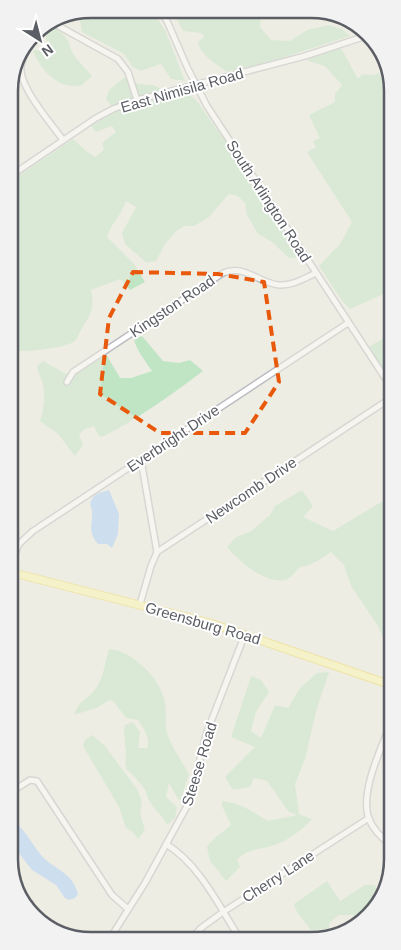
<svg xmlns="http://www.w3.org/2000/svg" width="401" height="950" font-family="Arial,sans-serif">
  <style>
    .green { fill: #c0e5c5 }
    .water { fill: #a5ccfc }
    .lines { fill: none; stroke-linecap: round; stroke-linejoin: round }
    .minor-casing { stroke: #bbbcc2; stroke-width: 8 }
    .major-casing { stroke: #edd55d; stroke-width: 9 }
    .minor { stroke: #fff; stroke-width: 5 }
    .major { stroke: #fcf8aa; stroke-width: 7 }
    .marked { fill: none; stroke: #e8590c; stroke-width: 4; stroke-dasharray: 10 6; stroke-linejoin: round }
    .labels { text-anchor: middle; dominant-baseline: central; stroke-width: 4; stroke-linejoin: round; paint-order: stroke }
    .street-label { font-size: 15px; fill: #5b5e64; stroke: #fff }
    .rim { fill: none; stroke: #5b5e64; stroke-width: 2.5 }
  </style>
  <rect width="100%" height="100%" fill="#eeede3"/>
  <g class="green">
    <path d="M91,9H151L166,32L185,81L171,79L161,64L140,71L132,66L124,54L82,32L80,21L81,12Z"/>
    <path d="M172,9L262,10L260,27L271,40L290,41L307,30L329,25L342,29L350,36L282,58L228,72C217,65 200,55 198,42L205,36L200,33L183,31Z"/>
    <path d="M54,28L63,34L69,42L71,50L75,57L92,76L82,85C77,86 71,87 66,85C52,82 37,64 33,50L44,51L50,49L46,39L47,29Z"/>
    <path d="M341,48L358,79L362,74L374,75L379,73L390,95V291L350,309L342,301L319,266L340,244L352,222L307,152L316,147L313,141L320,138L309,115L335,102V94L342,85L325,66L308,61V58Z"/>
    <path d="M125,77L138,84L153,85L164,90L112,107L106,99L109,90Z"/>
    <path d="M186,92L196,100L231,149L251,184L301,257L289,258L272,242L258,234L247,215L245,203L238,196L229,194L208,218L194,226H184L174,233L164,246L156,261L147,263L125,244L122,233L136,207L126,201C122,215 111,223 107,237L134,264L145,282L130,290L120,279L91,290C95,309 90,315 81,330C79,333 78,338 75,341C67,348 20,354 10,349L9,182L73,139L86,151L95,157L104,150L102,143L116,132L112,126L96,132L91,126C119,106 152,97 186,92Z"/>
    <path d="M390,334V367L383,371L369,347Z"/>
    <path d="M142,336L163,361L179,363L190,360L203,371C171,395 138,419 102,437L98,435L94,426L85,429L79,434L83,445L75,456L58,434L40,421C44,409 46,394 42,381C40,376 38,372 37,366L43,361L66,374L84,369L106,354L120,378H131L152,371C146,362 135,348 134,339Z"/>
    <path d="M302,490L313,506L303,517L333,531L391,496V658L378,626L351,586L344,565L331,552C325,556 318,561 311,564C308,566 303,566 300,567C296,570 293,576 289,578C271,589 238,561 227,547L236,537L250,532L270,515L275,506Z"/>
    <path d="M109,649C133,651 160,678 165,702C167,713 164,726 168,736C173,749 182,762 189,774L180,802L169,783L166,797L177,807L175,818L167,825C161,813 156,812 150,802C147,798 147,791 143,787C138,781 133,774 126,769C125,763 126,758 126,752C125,742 123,735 125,725L133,722L140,732L138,748H147C151,738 143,728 138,720L126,718L114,702L110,700L96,708L74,715C81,698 83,703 94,691C103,681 105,662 109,649Z"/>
    <path d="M329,672L317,708L305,759L295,784L299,814L312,819C303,829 290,839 277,844C260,851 253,846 237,859L240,867L226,881L210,861L207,847C214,837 222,833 231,825L222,806V801C239,802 253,812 268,821L297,815L288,811L267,781L254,778L250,787L233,790L225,777L255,747L231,737L251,676L261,680L269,692L256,712L251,731L261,738L275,705L288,708L300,688L317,673Z"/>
    <path d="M92,735L105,746L137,789L142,802L140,814L145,830L138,839L133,832L126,828L119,807L83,746L85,740Z"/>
    <path d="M327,881L340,901L365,885H375L378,894H380L372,913L354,925V915H339L329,923V929L311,930L297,912L294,904Z"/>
  </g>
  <g class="water">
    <path d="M109,490L119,514L118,534L112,548L107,544H98C87,531 93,525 92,511C91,506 89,503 92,499C95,493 103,492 109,490Z"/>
    <path d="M17,824C27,833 33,845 41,855C54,870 72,871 78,894L75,898L69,900L65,898L56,885L32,870L11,843V826Z"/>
  </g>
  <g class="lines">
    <defs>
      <g id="minor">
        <path d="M159,9L167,21L188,69L207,106L391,387"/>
        <path d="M53,23L118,59L128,72L137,100"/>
        <path d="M42,27C34,39 24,52 21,66C18,86 51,123 63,140"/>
        <path d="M9,177L96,118L113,109L137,100L305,56L369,35"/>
        <path d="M67,382L73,372L223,273C245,264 258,283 279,285C292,286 305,278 316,273"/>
        <path d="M141,460L157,552"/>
        <path d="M10,566L19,544L33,531L348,323"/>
        <path d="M140,604L151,566L157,552L391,398"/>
        <path d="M392,721C382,746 359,793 369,819C373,830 383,839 392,846"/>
        <path d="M11,792L30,780L37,781L112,895L128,909"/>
        <path d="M166,844C200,865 219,906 240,939"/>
        <path d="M21,897L30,903"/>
        <path d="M191,939L201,928L223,912L369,818"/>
        <path d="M109,940L145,883L187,806L195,783L201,754L207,732L245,634"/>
      </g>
      <path id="major" d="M10,572L210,623L391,685"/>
    </defs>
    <use href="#minor" class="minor-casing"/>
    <use href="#major" class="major-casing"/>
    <use href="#minor" class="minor"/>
    <use href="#major" class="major"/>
  </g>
  <path d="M0 0H401V950H0ZM133,272L218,274L264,282L279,382L245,433H160L100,394L109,318Z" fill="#eeede3" fill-opacity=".55" fill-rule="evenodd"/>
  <path class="marked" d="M133,272L218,274L264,282L279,382L245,433H160L100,394L109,318Z"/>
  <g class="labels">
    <g class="street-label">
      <text transform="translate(182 90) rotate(-16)">East Nimisila Road</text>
      <text transform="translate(269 201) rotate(57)">South Arlington Road</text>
      <text transform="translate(172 306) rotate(-34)">Kingston Road</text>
      <text transform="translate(173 438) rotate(-34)">Everbright Drive</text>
      <text transform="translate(251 490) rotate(-34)">Newcomb Drive</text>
      <text transform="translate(203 623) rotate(16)">Greensburg Road</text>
      <text transform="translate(199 764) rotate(-73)">Steese Road</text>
      <text transform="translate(278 876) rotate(-33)">Cherry Lane</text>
    </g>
  </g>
  <path d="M0 0H401V950H0ZM91 18H311A73 73 0 0 1 384 91V859A73 73 0 0 1 311 932H91A73 73 0 0 1 18 859V91A73 73 0 0 1 91 18Z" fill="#f2f2f3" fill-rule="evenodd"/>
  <path class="rim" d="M91 18H311A73 73 0 0 1 384 91V859A73 73 0 0 1 311 932H91A73 73 0 0 1 18 859V91A73 73 0 0 1 91 18Z"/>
  <g transform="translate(40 40) rotate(144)" stroke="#ffffff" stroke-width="4" paint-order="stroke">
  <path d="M0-4L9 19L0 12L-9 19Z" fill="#5b5e64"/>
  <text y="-8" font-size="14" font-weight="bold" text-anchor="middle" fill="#5b5e64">N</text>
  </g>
</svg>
